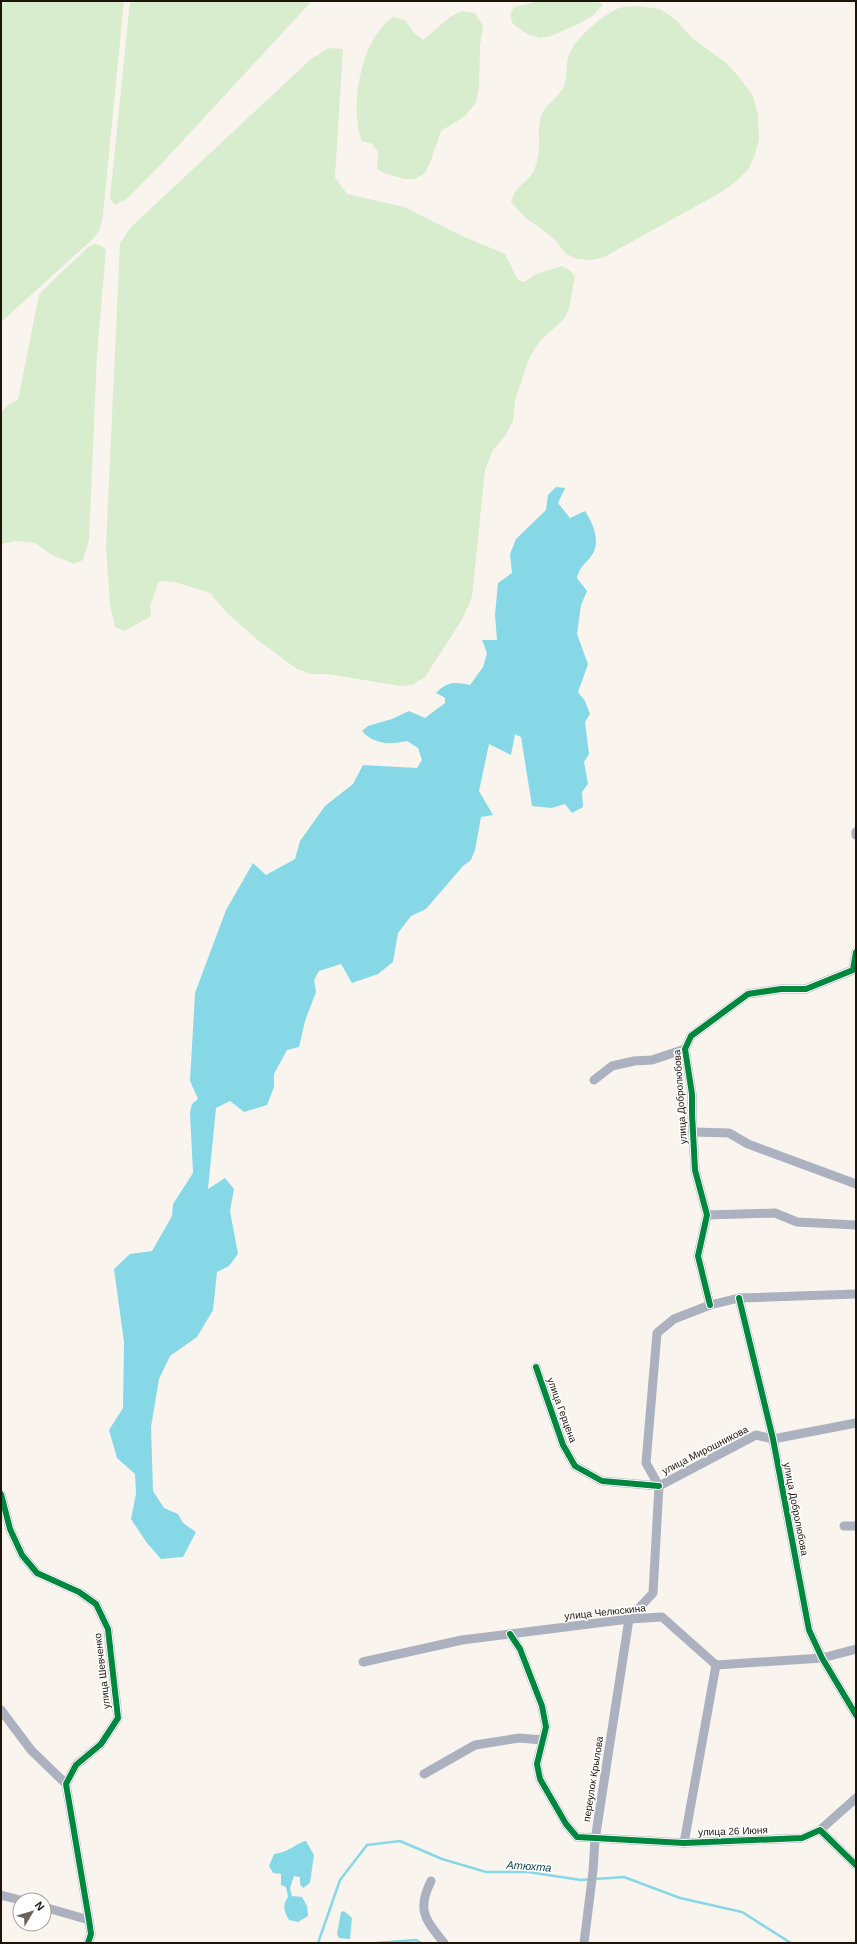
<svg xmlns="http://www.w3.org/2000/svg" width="857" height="1944" font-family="Helvetica,sans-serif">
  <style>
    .green { fill: #d8edce }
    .water { fill: #86d8e7 }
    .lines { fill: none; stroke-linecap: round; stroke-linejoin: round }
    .stream { stroke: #86d8e7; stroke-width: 2.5 }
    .minor { stroke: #acb1bf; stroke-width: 9 }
    .cycleway-casing { stroke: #fff; stroke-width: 8 }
    .cycleway { stroke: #00873e; stroke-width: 6 }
    .labels { text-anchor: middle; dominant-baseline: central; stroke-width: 3; stroke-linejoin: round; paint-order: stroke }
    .street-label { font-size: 10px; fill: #1d150a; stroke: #fff }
    .water-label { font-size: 11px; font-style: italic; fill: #053e48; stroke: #fff }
  </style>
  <rect width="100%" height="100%" fill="#faf4ee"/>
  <g class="green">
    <path d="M1,1H124L103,215L100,229L93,239L1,322Z"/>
    <path d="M130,1H312L164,161L127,199L115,205L110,198Z"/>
    <path d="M539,1H595L603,4L594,15L578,24L551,36L540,38L527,34L513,24L510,15L514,7Z"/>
    <path d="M638,6L660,9L676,20L692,38L725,62L739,77L753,96L758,115L759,140L754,157L748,170L735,182L720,193L604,257L592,260L576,259L565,253L557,242L542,229L528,220L511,202C516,183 530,182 535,168C542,149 537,138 540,120C543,106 557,99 563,88C568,78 565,66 569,55C574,39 604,14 619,8C625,6 632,7 638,6Z"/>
    <path d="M462,11L475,13L483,26L480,46L479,88L476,103L465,116L441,131L430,163L424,174L415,179H405L386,174L377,169L378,152L372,144L362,141C349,106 361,39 393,17L405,20L414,33L423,40L450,17Z"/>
    <path d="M329,48L343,49L335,177L347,194L404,207L460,235L505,254L518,280L524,282L536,274L562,266L571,271L575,277L569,309L564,319L539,342L529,359L515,400L513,421L505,436L493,450L485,470L472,597L463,618L425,677L412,685L400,686L327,674H311L297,669L260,642L227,613L210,593L175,582L159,581L150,606L151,616L125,631L115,627L110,604L106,546L120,243L131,227L311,59Z"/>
    <path d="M95,244L102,246L106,250L97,355L89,540L83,560L74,564L52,555L35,543L15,541L1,544V413L8,405L18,400L39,294L88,247Z"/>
  </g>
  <g class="water">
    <path d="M556,487L565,488L558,503L570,518L585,511C593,523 601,542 592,555C585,565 580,565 577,578L587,591L581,605L577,634L588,664L578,692L585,701L590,714L585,722L589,754L584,762L588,784L582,792L583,807L572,813L565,804L552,808L532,806L521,737L515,734L511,755L489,744L479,791L493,815L481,817L475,850L471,860L463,866L426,909L411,916L398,933L393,962L378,974L352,983L341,964L319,971L314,980L316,992L305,1021L299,1047L287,1050L274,1074V1087L267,1105L244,1112L230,1101L216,1108L208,1189L225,1178L234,1189L230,1211L238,1254L229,1266L217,1272L213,1310L197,1337L170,1356L159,1379L151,1427L153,1491L164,1508L178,1514L183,1523L196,1532L183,1557L161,1559L147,1543L131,1519L136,1494L135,1474L117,1458L109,1430L123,1408L124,1342L114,1269L130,1254L152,1251L172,1216L173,1204L193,1173L190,1112L192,1104L198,1099L190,1081L195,993L226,910L253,863L266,875L295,859L300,841L325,806L353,784L363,765L417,768L422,760L418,748L407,741C390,745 373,744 362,731L368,726L392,719L409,711L425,718L445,703V698L436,693C448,681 455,682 470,685L483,667L487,653L482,640H497L495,615L498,583L512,573L510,554L516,539L546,510L548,495Z"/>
    <path d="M306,1841L314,1855L310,1883L303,1888L300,1884V1877L294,1876L290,1888L292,1896L302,1897L307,1906L308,1916L298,1922L289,1920C284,1911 282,1905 288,1897L286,1887L281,1885V1874L273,1873L269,1866L274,1854C290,1852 294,1844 306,1841Z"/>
    <path d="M344,1911L352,1918L350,1939L339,1938L337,1934L341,1912Z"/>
  </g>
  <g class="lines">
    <g class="stream">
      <path d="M318,1943L340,1880L367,1845L400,1841L442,1859L486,1872H528L581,1880L624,1877L680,1898L742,1912L791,1943"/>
      <path d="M376,1943L416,1940L421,1943"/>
    </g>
    <g class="minor">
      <path d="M856,832V835"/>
      <path d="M594,1080L612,1066L634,1061L652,1060L685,1049"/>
      <path d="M693,1132L729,1133L748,1144L856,1184"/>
      <path d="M707,1215L775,1213L797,1222L856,1225"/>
      <path d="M739,1298L773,1439L809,1630L822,1658L856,1715"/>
      <path d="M710,1305L698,1256L707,1215L695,1170L692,1113V1094L685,1049L691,1036L748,994L781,989H806L853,970L856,952"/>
      <path d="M536,1367L563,1445L575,1466L602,1481L659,1486"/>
      <path d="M659,1486L646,1463L657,1333L674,1319L710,1305L739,1298L856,1294"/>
      <path d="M659,1486L756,1435L773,1439L856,1423"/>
      <path d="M1,1494L10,1529L22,1555L37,1573L79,1592L96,1604L108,1629L118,1718L101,1744L76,1765L66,1784L89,1920L91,1934L88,1943"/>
      <path d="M844,1526H856"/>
      <path d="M510,1634L520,1649L542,1706L546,1727L537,1764L540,1779L566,1824L577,1837L684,1843L802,1838L820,1830L856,1865"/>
      <path d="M363,1662L462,1640L629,1619L662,1617L716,1665L822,1658L856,1649"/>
      <path d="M1,1710L31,1750L66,1784"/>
      <path d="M424,1774L475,1745L519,1738L543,1740"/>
      <path d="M820,1830L856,1798"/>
      <path d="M684,1843L716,1665"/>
      <path d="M431,1881C416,1911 426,1920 444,1943"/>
      <path d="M1,1895L20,1900"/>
      <path d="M44,1907L89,1920"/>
      <path d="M584,1943L593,1871L595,1840L629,1619L653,1593L659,1486"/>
    </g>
    <defs>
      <g id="cycleway">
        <path d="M739,1298L773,1439L809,1630L822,1658L856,1715"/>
        <path d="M710,1305L698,1256L707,1215L695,1170L692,1113V1094L685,1049L691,1036L748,994L781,989H806L853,970L856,952"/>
        <path d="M536,1367L563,1445L575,1466L602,1481L659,1486"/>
        <path d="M1,1494L10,1529L22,1555L37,1573L79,1592L96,1604L108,1629L118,1718L101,1744L76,1765L66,1784L89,1920L91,1934L88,1943"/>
        <path d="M510,1634L520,1649L542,1706L546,1727L537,1764L540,1779L566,1824L577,1837L684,1843L802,1838L820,1830L856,1865"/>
      </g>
    </defs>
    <use href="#cycleway" class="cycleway-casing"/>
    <use href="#cycleway" class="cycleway"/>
  </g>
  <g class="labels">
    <g class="street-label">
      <text transform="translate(680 1097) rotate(-94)">улица Добролюбова</text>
      <text transform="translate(562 1410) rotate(70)">улица Герцена</text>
      <text transform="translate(705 1450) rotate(-27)">улица Мирошникова</text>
      <text transform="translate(796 1509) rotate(79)">улица Добролюбова</text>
      <text transform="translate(605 1612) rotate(-6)">улица Челюскина</text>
      <text transform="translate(102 1671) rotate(-97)">улица Шевченко</text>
      <text transform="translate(593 1779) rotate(-81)">переулок Крылова</text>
      <text transform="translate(733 1831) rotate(-2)">улица 26 Июня</text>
    </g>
    <g class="water-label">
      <text transform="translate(529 1866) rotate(4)">Атюхта</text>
    </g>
  </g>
  <rect width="857" height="1944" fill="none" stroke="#1d150a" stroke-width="4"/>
  <g transform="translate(32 1912) rotate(52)"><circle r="19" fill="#ffffff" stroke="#a5a19d"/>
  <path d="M0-3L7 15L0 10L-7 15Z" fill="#6a635a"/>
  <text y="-6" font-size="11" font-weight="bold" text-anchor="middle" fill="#1d150a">N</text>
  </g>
</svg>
